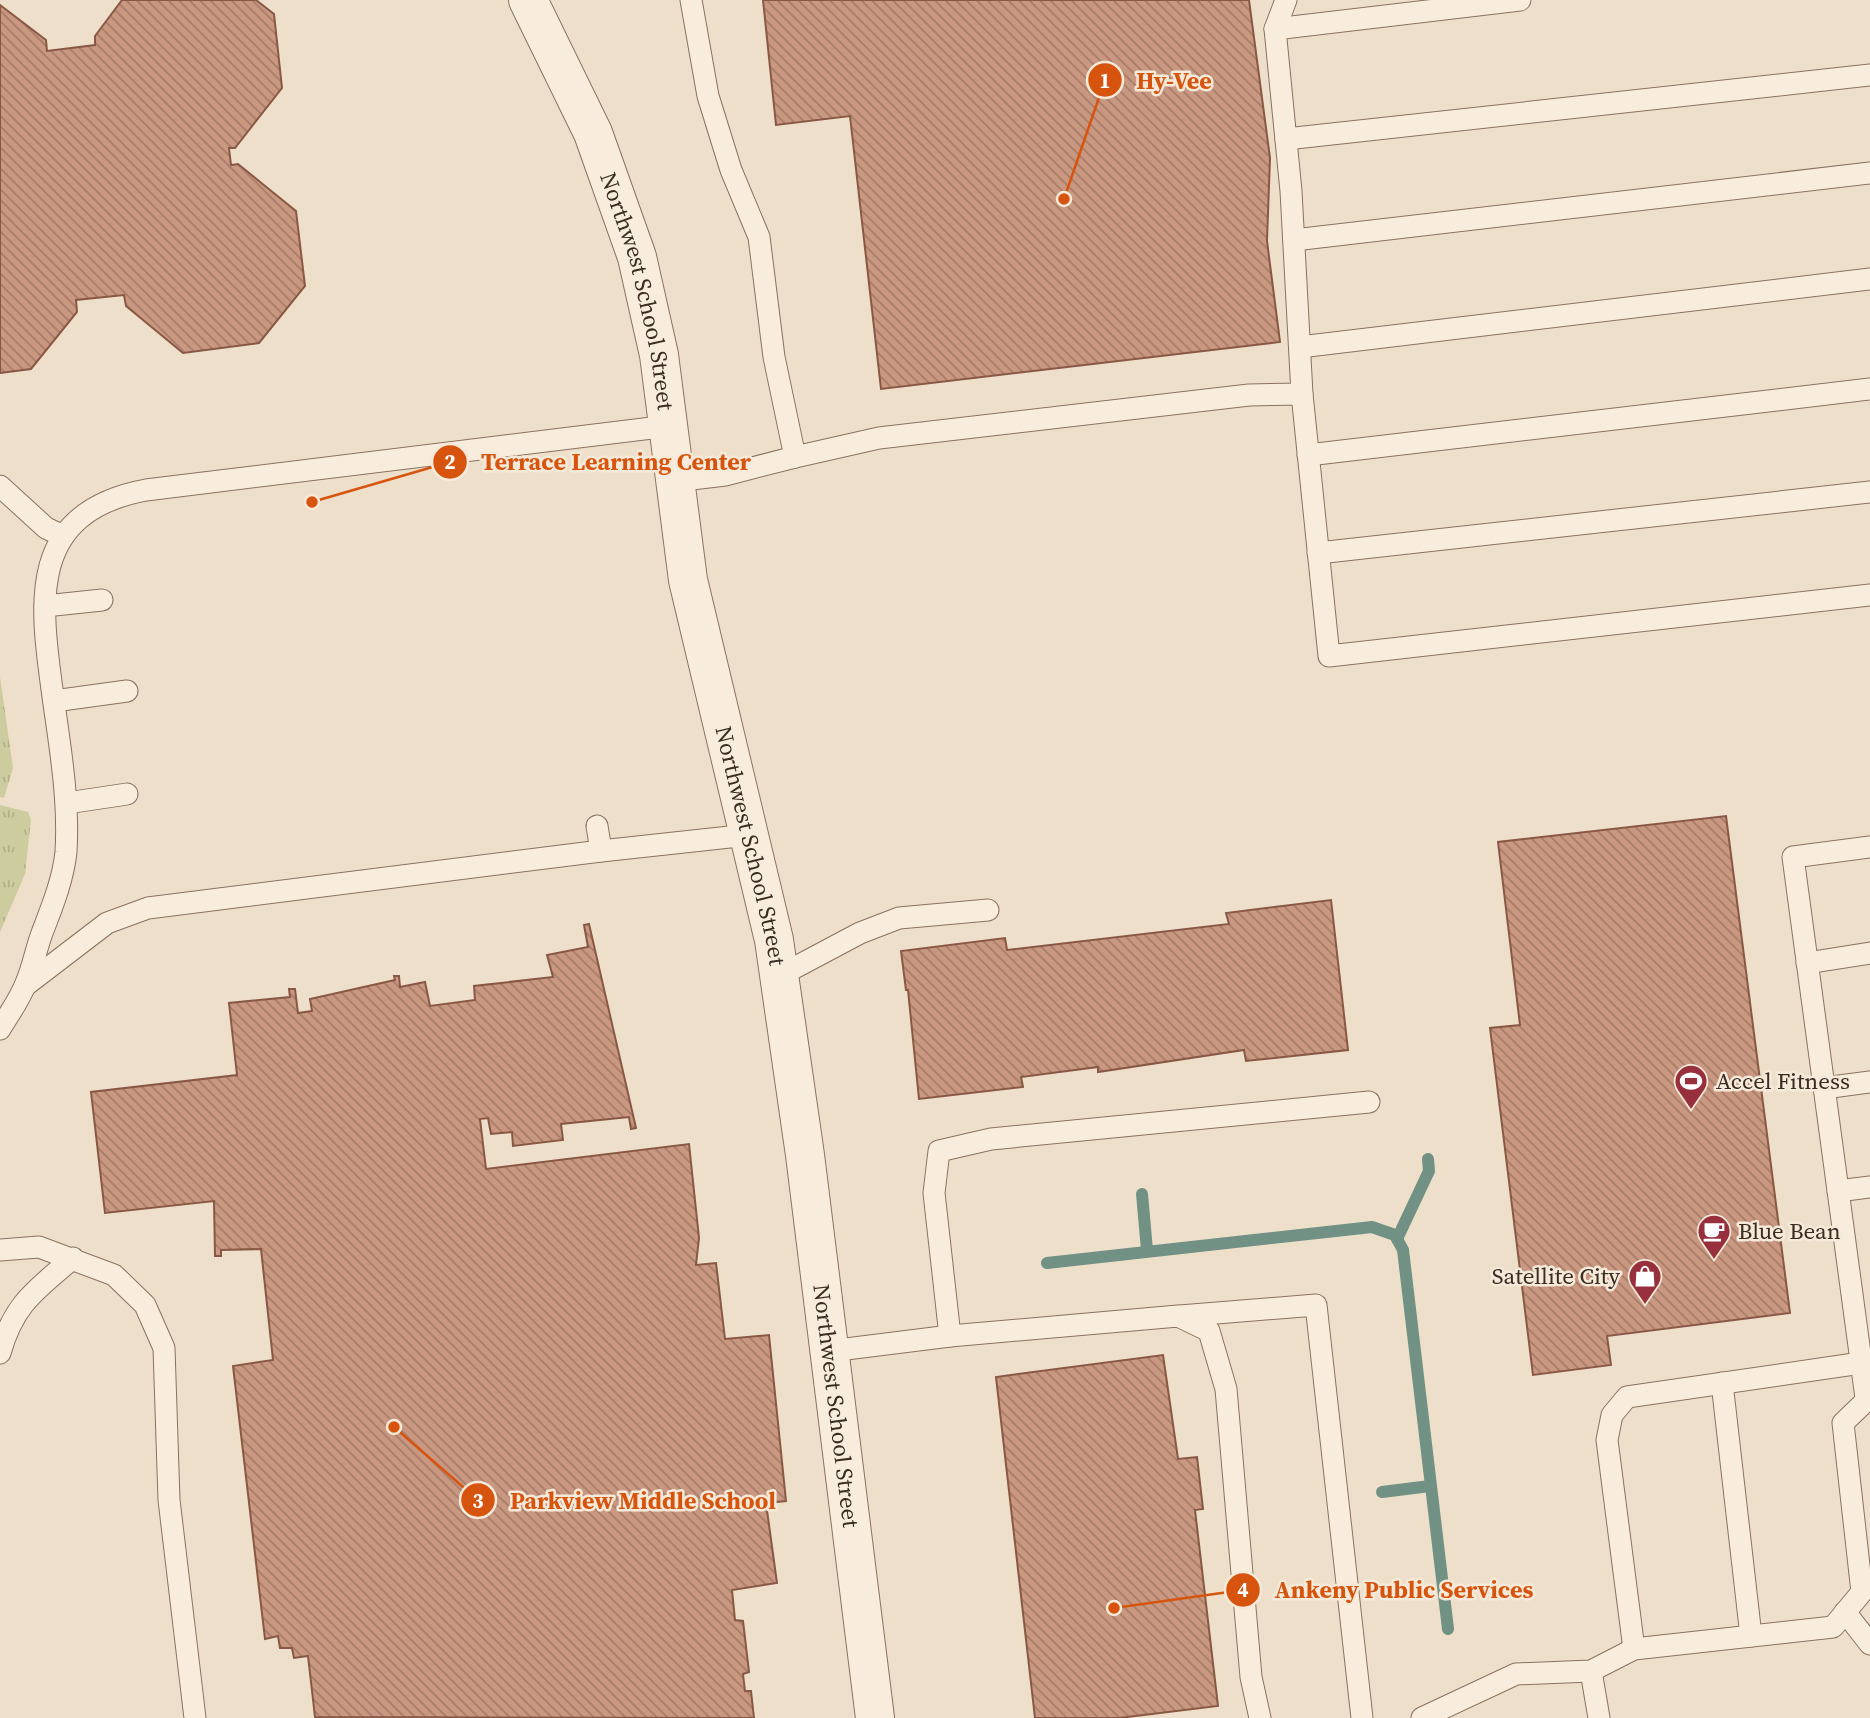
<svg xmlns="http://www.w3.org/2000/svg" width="1870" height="1718" font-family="'Source Serif 4',serif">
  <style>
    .grass { fill: url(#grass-tufts) }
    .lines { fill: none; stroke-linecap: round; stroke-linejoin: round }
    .stream { stroke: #719185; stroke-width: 12 }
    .building { fill: url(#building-back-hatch); stroke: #895845; stroke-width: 2 }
    .lane-casing { stroke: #8a715f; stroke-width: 23 }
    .street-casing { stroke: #8a715f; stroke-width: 40 }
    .lane { stroke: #f8eddd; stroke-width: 21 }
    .street { stroke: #f8eddd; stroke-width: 38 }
    .labels { text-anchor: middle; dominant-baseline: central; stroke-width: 5; stroke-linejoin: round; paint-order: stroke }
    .street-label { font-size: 23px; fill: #3b2b21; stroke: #f5ead9 }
    .poi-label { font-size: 23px; fill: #3b2b21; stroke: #f5ead9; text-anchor: start }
    .leader { fill: none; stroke: #d7540e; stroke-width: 2.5 }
    .callout-dot { fill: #d7540e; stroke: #f5ead9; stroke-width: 2.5 }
    .mark-label { font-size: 21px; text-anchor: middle; font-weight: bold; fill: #fff }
    .callout-label { font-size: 24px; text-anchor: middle; font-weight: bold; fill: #d7540e; stroke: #f5ead9; stroke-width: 5; stroke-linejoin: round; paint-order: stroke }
  </style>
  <defs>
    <pattern id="grass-tufts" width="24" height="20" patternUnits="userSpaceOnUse" patternTransform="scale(1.75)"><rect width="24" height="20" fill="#cccc9e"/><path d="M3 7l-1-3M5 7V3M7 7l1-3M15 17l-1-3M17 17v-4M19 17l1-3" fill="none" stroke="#b0af88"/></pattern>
    <pattern id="building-back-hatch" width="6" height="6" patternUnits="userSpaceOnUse" patternTransform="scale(1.75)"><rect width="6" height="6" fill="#ca9881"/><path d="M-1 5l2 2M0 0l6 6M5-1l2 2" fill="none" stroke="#a57c69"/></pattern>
  </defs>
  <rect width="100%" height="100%" fill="#eedfca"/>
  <g class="grass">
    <path d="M0,677L13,768L4,798L0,797Z"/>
    <path d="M0,805L28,812L31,820L25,874L0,932Z"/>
  </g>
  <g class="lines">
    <g class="stream">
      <path d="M1142,1194L1147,1250"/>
      <path d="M1397,1239L1429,1171L1428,1159"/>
      <path d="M1047,1263L1372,1227L1395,1235L1403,1250L1448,1629"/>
      <path d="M1382,1492L1430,1486"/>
    </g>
  </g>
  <g class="building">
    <path d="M122,0H256L274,14L282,88L235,148H229L231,165L238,164L296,211L305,286L259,343L183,353L126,306L124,295L76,300L77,312L31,369L0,373V5L46,40L47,51L95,45V36Z"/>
    <path d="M763,0H1249L1270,158L1267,241L1280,342L881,389L850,116L776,125Z"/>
    <path d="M1726,816L1790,1313L1607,1336L1611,1365L1533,1375L1490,1028L1520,1025L1498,842Z"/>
    <path d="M1331,900L1348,1050L1246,1061L1244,1050L1098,1072V1067L1021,1077L1023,1087L919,1099L908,990H906L901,951L1005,938L1007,950L1229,924L1226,913Z"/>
    <path d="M589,924L636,1128L631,1129L629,1117L561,1124L563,1140L513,1146L512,1132L491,1134L488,1118L480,1119L486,1169L689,1144L699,1238L696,1265L716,1263L725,1339L769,1335L786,1501L766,1503L777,1583L732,1590L735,1620L743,1621L749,1672L743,1674L745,1691H751L754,1718L315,1717L308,1656L294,1658L292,1648H280L278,1636L265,1639L233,1366L273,1360L261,1249L221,1250V1256H215L214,1201L105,1213L91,1092L237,1075L229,1003L290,997L289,989H295L298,1013L312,1011L310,999L395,980L394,976H399L400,987L425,982L430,1006L475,1000L474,986L553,977L547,955L588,947L584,925Z"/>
    <path d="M1163,1355L1178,1459L1197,1457L1203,1509L1195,1510L1218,1706L1119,1718H1035L996,1377Z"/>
  </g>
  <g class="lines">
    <defs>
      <g id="lane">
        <path d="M1286,0L1275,29L1291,191L1302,394"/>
        <path d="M1275,29L1520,0"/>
        <path d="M1286,139L1870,75"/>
        <path d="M1294,240L1870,173"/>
        <path d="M1300,347L1870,279"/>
        <path d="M1308,455L1870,389"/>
        <path d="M795,457L879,438L1249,395L1302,394L1329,656L1870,595"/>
        <path d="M675,481L725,475L795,457L774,357L759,237L731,170L708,96L691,0"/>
        <path d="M0,486L46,528L63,536"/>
        <path d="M1318,553L1870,492"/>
        <path d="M45,606L102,600"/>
        <path d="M54,701L127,691"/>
        <path d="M67,803L127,794"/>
        <path d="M597,826L601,851"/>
        <path d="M1807,963L1870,953"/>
        <path d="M779,976L860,933L899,918L988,910"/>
        <path d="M26,985L107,923L148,908L601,851L748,835"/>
        <path d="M0,1029C9,1014 20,999 26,983C33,967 36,949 42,933C52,907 63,880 66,852C69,802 61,753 54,704C41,608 23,513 146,490L668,426"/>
        <path d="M1824,1088L1870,1082"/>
        <path d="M1838,1191L1870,1187"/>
        <path d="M0,1250L39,1247L114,1275L145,1305L164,1348L169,1500L195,1718"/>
        <path d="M1180,1316L1316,1305L1362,1718"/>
        <path d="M950,1336L934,1193L939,1151L991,1139L1369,1102"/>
        <path d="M830,1351L950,1336L1178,1316L1209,1331L1226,1389L1251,1677L1260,1718"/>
        <path d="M0,1353C14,1303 36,1290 73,1258"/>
        <path d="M1722,1383L1751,1636"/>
        <path d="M1866,1398L1793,857L1870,847"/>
        <path d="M1845,1612L1870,1644"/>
        <path d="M1634,1649L1607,1440L1612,1415L1627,1397L1861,1363"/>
        <path d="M1591,1671L1599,1718"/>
        <path d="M1422,1718L1516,1674L1591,1671L1634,1649L1833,1627L1862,1592L1843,1423L1870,1397"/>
      </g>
      <g id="street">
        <path id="s1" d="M528,0L593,133L637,257L659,355L688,580L774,940L805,1155L875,1718"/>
      </g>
    </defs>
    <use href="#lane" class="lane-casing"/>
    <use href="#street" class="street-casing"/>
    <use href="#lane" class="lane"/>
    <use href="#street" class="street"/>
  </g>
  <defs>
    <symbol id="stadium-pin" viewBox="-11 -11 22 30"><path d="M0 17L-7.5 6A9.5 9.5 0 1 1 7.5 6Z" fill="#97303c" stroke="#f5ead9"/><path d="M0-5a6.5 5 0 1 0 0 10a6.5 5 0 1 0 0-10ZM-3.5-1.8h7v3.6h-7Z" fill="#fff"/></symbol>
    <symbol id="cafe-pin" viewBox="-11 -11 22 30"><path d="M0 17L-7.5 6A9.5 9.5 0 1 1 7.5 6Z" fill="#97303c" stroke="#f5ead9"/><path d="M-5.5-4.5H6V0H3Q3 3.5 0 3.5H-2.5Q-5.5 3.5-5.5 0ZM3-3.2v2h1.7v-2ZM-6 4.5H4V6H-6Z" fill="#fff"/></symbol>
    <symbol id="shop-pin" viewBox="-11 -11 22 30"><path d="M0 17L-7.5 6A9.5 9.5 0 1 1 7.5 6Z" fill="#97303c" stroke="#f5ead9"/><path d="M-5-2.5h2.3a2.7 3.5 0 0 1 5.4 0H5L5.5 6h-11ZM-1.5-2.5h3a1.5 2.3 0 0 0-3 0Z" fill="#fff"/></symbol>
  </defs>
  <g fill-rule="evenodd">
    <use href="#stadium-pin" x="1672" y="1062" width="38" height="52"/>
    <use href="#cafe-pin" x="1695" y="1212" width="38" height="52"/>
    <use href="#shop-pin" x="1626" y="1257" width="38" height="52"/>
  </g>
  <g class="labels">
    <g class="street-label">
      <text stroke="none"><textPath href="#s1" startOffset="313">Northwest School Street</textPath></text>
      <text stroke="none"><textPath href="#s1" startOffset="880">Northwest School Street</textPath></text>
      <text stroke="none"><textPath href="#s1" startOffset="1447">Northwest School Street</textPath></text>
    </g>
    <g class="poi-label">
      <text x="1716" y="1081">Accel Fitness</text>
      <text x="1738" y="1231">Blue Bean</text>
      <text x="1620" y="1276" text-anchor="end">Satellite City</text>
    </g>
  </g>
  <path class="leader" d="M1064 199L1105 80M312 502L450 462M394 1427L478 1500M1114 1608L1243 1590"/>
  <g class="callout-dot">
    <circle cx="1064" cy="199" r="7"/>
    <circle cx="312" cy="502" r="7"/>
    <circle cx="394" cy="1427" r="7"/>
    <circle cx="1114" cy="1608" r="7"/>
    <circle cx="1105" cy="80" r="18"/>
    <circle cx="450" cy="462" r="18"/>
    <circle cx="478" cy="1500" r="18"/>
    <circle cx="1243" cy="1590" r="18"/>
  </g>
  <g class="mark-label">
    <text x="1105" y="88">1</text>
    <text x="450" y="469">2</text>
    <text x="478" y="1508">3</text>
    <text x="1243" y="1597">4</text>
  </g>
  <g class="callout-label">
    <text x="1174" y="89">Hy-Vee</text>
    <text x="616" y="470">Terrace Learning Center</text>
    <text x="643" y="1509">Parkview Middle School</text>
    <text x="1404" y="1598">Ankeny Public Services</text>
  </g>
</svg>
